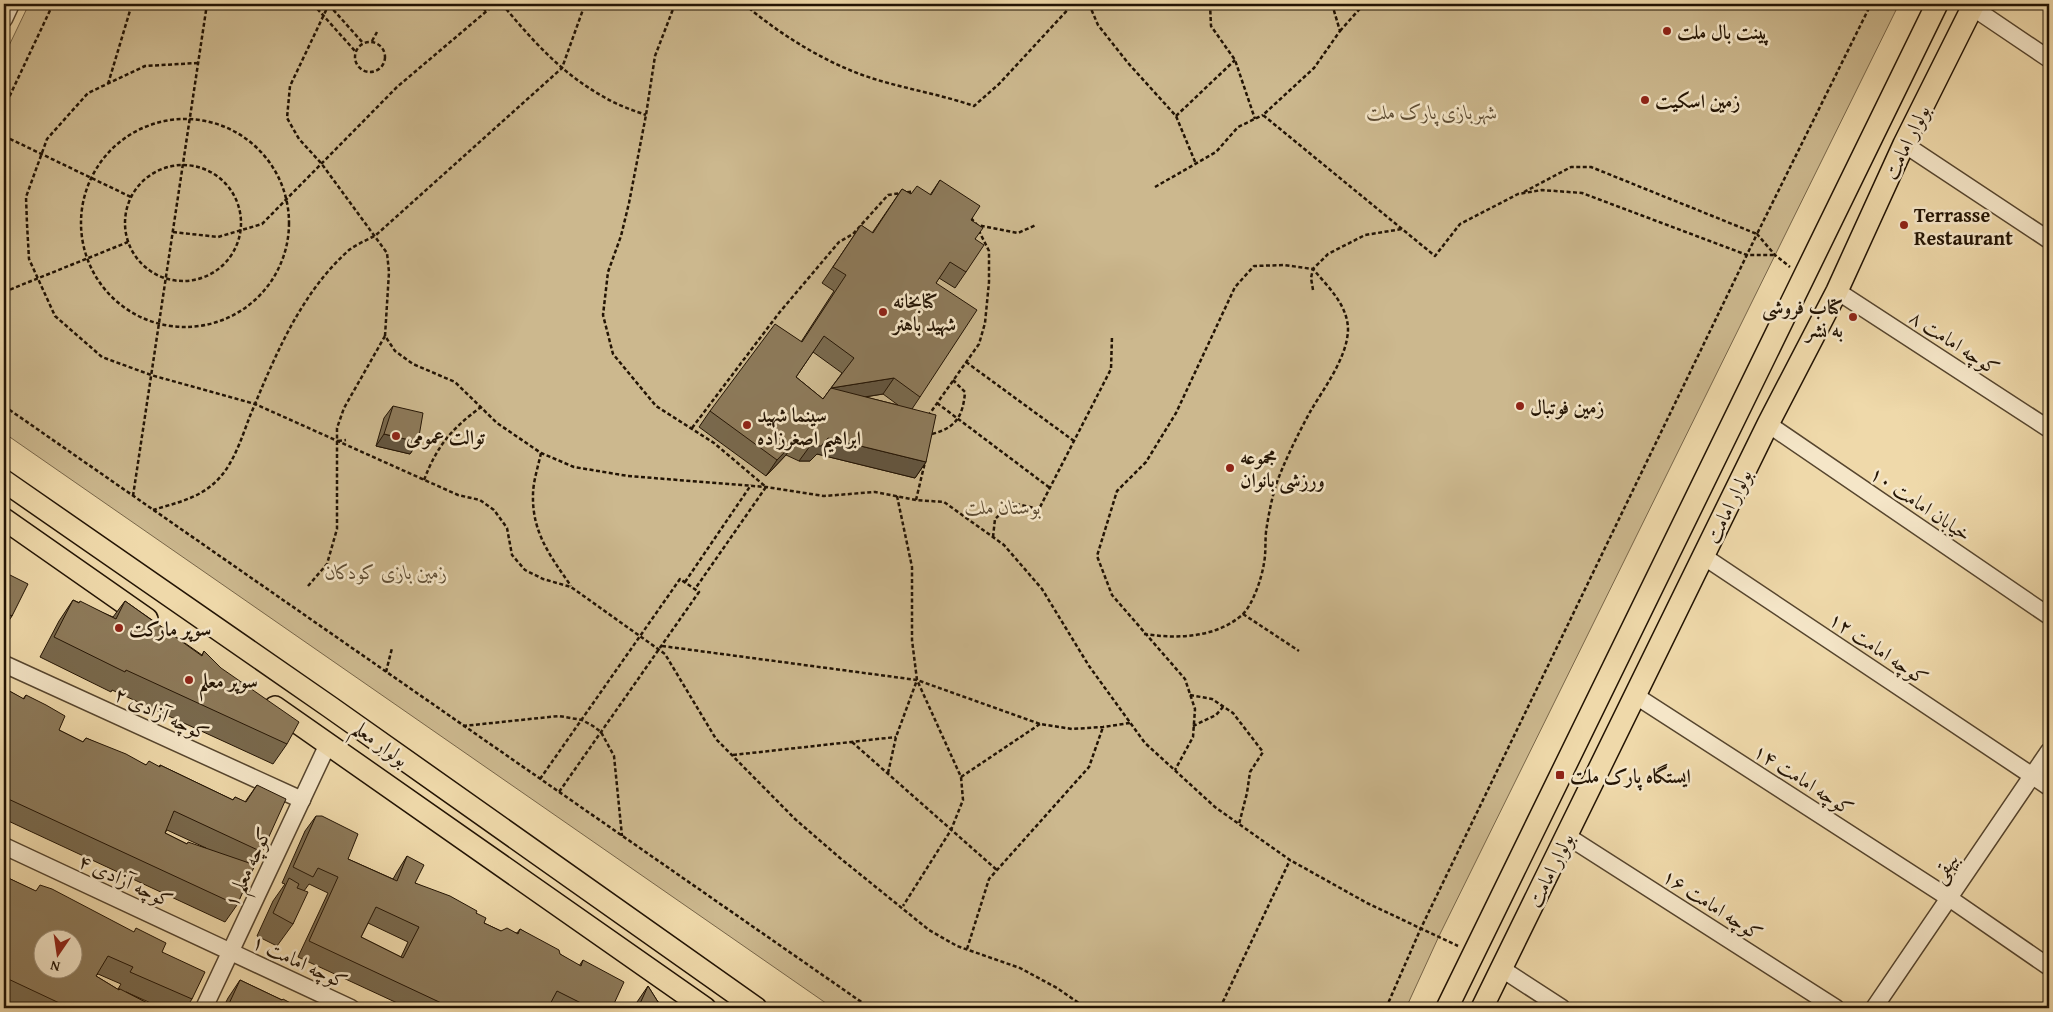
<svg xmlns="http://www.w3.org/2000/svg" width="2053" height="1012" font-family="'Gentium Book Plus',Amiri,serif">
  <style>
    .green { fill: #ccb88e; stroke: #786649 }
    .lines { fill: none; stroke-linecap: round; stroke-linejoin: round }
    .minor-casing { stroke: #56452e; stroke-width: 19 }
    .major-casing { stroke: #231404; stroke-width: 24 }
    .path { stroke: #231404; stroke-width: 2.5; stroke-dasharray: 4 2.5; stroke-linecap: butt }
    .minor { stroke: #f5e6c8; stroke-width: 16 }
    .major { stroke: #efd9aa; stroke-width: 21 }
    .wall { fill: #79694d; stroke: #231404; fill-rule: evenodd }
    .shaded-wall { fill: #63553f; stroke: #231404 }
    .building { fill: #8d7a5a; stroke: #231404; fill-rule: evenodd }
    .poi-dot { fill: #8f2418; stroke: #f5e6c8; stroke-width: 2 }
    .labels { text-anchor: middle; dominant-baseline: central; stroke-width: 5; stroke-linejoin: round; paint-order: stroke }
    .poi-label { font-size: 20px; font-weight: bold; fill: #231404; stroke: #f5e6c8; text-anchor: start }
    .park-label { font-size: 20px; font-style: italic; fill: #5e4d34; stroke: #f5e6c8 }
    .street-label { font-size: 20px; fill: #231404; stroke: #f5e6c8 }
  </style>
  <rect width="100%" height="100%" fill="#efd9aa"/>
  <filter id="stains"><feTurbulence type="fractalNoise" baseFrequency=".004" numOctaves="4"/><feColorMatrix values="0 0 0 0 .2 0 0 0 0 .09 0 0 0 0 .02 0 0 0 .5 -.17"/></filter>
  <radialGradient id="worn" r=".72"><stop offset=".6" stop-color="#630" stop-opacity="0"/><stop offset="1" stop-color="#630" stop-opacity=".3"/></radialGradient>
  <path class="green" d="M29,4H1899L1439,936L1406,1008H833L4,433V56Z"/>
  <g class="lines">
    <defs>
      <g id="minor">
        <path d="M1972,7L2049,59"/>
        <path d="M4,19L11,4"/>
        <path d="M1904,144L2049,240"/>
        <path d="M1837,291L2049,429"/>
        <path d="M1768,424L2049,616"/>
        <path d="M1703,556L2049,787"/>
        <path d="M4,664L302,800"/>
        <path d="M1636,696L1949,898L2049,967"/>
        <path d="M1567,836L1836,1008"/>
        <path d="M4,846L351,1008"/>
        <path d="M1502,969L1562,1008"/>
        <path d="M204,1008L328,744"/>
        <path d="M1874,1008L2049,751"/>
      </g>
      <g id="major">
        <path d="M4,481L330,707L756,1008"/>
        <path d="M4,519L147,619"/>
        <path d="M275,707L705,1008"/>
        <path d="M1447,1008L1937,4"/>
        <path d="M1482,1008L1768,424L1837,291L1904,144L1974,4"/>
      </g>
    </defs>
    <use href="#minor" class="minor-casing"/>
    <use href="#major" class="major-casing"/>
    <g class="path">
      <path d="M313,4L355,51"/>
      <path d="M329,4L290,86L287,118L299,139L321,163L387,253L389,272L385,336L395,351L413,364L455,382L497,423L541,453L574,467L628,476L766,487L824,496L875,492L916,500L944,502L1004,545L1042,589L1089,666L1145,743L1215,807L1290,860L1367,903L1458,946"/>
      <path d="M478,4L486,11"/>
      <path d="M502,4C532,40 562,74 604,97C617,105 632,110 646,115"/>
      <path d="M675,4L655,56L646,115L629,203L621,236L608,272L603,315L613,354L656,406L714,443L766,487L695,589"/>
      <path d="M744,4C776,31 813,55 852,71C891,87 934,92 974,106L999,84L1073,4"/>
      <path d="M1089,4L1098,25L1128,63L1176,116L1196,164"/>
      <path d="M1210,4L1211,26L1235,60L1255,119"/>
      <path d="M1332,4L1340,31L1314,68L1263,115L1435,256L1460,224L1518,194L1542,190L1582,193L1747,255H1774"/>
      <path d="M329,5L363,43"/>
      <path d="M1340,31L1364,4"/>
      <path d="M372,41L377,32"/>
      <circle cx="370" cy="57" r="15"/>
      <path d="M198,63L145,66L88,93L47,139L26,197L27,224L29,259L55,316L102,357L151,375L255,404L458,495L480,500L494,510L507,528L512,555L525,570L543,579L571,587L665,654L716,739L795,819L840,858L929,930L957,946L1020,968L1057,988L1086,1008"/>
      <path d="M108,84L132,4"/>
      <path d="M4,108L53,4"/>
      <path d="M1176,116L1235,60"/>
      <circle cx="185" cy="223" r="104"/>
      <path d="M4,136L131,197"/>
      <circle cx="183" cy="223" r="58"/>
      <path d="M1155,187L1216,152L1238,127L1263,115"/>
      <path d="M1524,192L1571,167H1591L1757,234L1871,4"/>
      <path d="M971,218L977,225L1018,233L1036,225"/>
      <path d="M173,232L218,237L262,224L397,87L495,4"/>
      <path d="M1313,290L1311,278L1313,269L1328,254L1365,235L1402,229"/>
      <path d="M4,292L128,242"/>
      <path d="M966,362L1074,441"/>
      <path d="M937,403L1050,488"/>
      <path d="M4,406L870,1008"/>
      <path d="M928,416L979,344L985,323L989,282V251L979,231"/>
      <path d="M692,428L779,313L839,242L853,234L888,195L916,191"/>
      <path d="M433,434L445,438"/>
      <path d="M932,434C956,428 963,416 965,392L953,380"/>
      <path d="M338,441L346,440"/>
      <path d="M541,453C538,467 533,482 533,495C532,533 551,557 571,586"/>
      <path d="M424,480C437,446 451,429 481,407"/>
      <path d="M133,496L207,4"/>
      <path d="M897,496L912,567V640L917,680L961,777L963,800L951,830L903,906"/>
      <path d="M916,500L925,462"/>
      <path d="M153,510C172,504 196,499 212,485C233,468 241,439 250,416C275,356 300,294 349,250C357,244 367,240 376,235L562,68L585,4"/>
      <path d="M993,537L995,519L1012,503L1039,509L1111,369L1112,336"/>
      <path d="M685,582L751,485"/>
      <path d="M308,586L327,564L337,529V428L344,408L385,336"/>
      <path d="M1243,614L1299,651"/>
      <path d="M1144,634C1178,639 1215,638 1242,615C1253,605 1262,577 1264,563C1266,553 1265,543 1266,532C1268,518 1271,502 1275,488C1282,466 1299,432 1310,412C1324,388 1347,358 1348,330C1348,305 1328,287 1313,269L1284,265L1254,266L1235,287L1176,413L1146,462L1117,491L1097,556L1112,595L1185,679L1195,709L1193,737L1175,770"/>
      <path d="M662,646L917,680L1040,724L1072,729L1103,727L1130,723"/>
      <path d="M386,672L392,648"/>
      <path d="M1190,695L1212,699L1233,713L1263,752L1250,772L1247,793L1239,824"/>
      <path d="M463,726L559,716L582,720L593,726L601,732L614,756L622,836"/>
      <path d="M1193,726L1216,715L1223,707"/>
      <path d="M852,742L998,871"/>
      <path d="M733,755L896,737"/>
      <path d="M888,773L896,737L917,680"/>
      <path d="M961,777L1040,724"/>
      <path d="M540,779L680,579L699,592L559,792"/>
      <path d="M967,949L989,879L1089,767L1103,727"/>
      <path d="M1174,1008C1188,1001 1201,1004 1215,1008"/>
      <path d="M1220,1008L1290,860"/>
      <path d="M1386,1008L1421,928L1757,234L1775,255L1790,267"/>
    </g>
    <use href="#minor" class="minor"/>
    <use href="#major" class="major"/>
  </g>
  <g class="wall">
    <path d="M940,180L971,220L975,239L966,272L955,288L939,278L936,283L920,397L912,409L926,462L915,478L817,454L810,461H799L786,455L766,476L699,427L710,411L801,342L834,291L822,283L861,225L872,233L902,189L911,194L930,195ZM813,352L842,373L823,399L796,377ZM883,394L898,405L865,397Z"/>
    <path d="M393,406L418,442L410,454L376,446L384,418Z"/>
    <path d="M4,572L12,616L4,628Z"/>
    <path d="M73,600L113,617L125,601L202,655L204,651L287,744L273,764L112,690L111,692L40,657L59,621Z"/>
    <path d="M4,688L23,699L26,695L59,730L83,742L86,738L146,765L159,767L160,765L233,800L235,797L245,802L257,785L262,852L254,864L237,905L225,922L4,819ZM167,830L206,848L187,844L165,833Z"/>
    <path d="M316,816L348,859L393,879L397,872L407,856L415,883L476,913L484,923L501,931L517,933L520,929L579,966L583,960L612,1008H550L548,1007V1008H408L298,957L328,893L309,884L304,891L293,924L277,946L257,936L273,901L285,884L282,883L305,831ZM368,923L408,942L401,957L361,937Z"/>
    <path d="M4,876L162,952L192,999L186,1008H162L126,992L157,1008H22L4,1000ZM98,974L121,984L118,989H120L119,990L96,976Z"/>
    <path d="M240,980L282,1000L300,1008H223L228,998Z"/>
    <path d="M648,986L658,1002L667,1008H634L637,1002Z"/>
  </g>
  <g class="shaded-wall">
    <path d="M894,378L883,394L820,404L831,388Z"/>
    <path d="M384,434L418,442L410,454L376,446Z"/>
    <path d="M828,438L926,462L915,478L817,454L810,461H799L810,446Z"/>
    <path d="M797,439L786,455L766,476L777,460Z"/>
  </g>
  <g class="building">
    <path d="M940,180L980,206L971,220L983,228L975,239L984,245L966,272L950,262L936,283L977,310L920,397L894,378L831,388L854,358L824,336L796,377L823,399L831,388L936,415L926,462L828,438L821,446H810L797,439L777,460L710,411L775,324L802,342L846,275L833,267L861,225L873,233L902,189L911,194L917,186L931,195Z"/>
    <path d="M393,406L423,413L418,442L384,434Z"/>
    <path d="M4,572L28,584L12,616L4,612Z"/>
    <path d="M73,600L79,603L80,601L116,619L125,601L202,656L204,651L221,668L299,722L287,744L126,670L125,672L54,637Z"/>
    <path d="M4,688L24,699L26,695L46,705L65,716L59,730L83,742L86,738L126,754L146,765L149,761L160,767V765L233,800L235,797L246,802L257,785L286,799L262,852L174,811L165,833L187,844L188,842L255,865L237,905L4,797Z"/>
    <path d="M316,816H322L358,834L348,859L397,881L407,856L424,865L415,883L450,896L477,911L476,913L486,918L484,923L501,931L507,928L518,934L520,929L559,950L560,954L581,966L583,960L624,982L612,1008H591L557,991L548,1008H452L309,941L338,877L318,868L313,877L293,867ZM376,907L419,927L403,958L361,937Z"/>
    <path d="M4,876L36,891L40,885L52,889L134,932L136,928L166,943L162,952L205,972L192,999L130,972L133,967L108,956L96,976L119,990L120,989L157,1008H70L4,977ZM42,940H72V970H42Z"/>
    <path d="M289,878L299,884L297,888L308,892L293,924L273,913Z"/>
    <path d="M240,980L282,1000L283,999L300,1008H227Z"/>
    <path d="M648,986L658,1002L666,1005L665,1007L667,1008H638Z"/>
  </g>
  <g class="poi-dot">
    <circle cx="1667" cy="31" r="5"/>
    <circle cx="1645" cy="100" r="5"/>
    <circle cx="1904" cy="225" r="5"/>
    <circle cx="883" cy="312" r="5"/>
    <circle cx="1853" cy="317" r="5"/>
    <circle cx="1520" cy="406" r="5"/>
    <circle cx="747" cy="425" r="5"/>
    <circle cx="396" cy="436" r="5"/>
    <circle cx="1230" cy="468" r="5"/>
    <circle cx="119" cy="628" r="5"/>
    <circle cx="189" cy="680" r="5"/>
    <rect x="1555" y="770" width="10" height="10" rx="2.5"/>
  </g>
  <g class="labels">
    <g class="poi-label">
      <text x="1677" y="31">پینت بال ملت</text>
      <text x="1655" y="100">زمین اسکیت</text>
      <text x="1914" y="214">Terrasse<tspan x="1914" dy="23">Restaurant</tspan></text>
      <text x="893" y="300">کتابخانه<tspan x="893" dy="23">شهید باهنر</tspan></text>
      <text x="1843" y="306" text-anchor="end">کتاب فروشی<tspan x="1843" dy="23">به نشر</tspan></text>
      <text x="1530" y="406">زمین فوتبال</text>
      <text x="757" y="414">سینما شهید<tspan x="757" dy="23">ابراهیم اصغرزاده</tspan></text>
      <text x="406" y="436">توالت عمومی</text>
      <text x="1240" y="456">مجموعه<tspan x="1240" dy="23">ورزشی بانوان</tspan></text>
      <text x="129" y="628">سوپر مارکت</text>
      <text x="199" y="680">سوپر معلم</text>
      <text x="1570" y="775">ایستگاه پارک ملت</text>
    </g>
    <g class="park-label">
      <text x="1432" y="111">شهربازی پارک ملت</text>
      <text x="1003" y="506">بوستان ملت</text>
      <text x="386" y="571">زمین بازی کودکان</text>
    </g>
    <g class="street-label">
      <text transform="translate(1906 142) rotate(-64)">بولوار امامت</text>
      <text transform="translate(1955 342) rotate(33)">کوچه امامت ۸</text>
      <text transform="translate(1921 503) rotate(34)">خیابان امامت ۱۰</text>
      <text transform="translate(1728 506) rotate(-64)">بولوار امامت</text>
      <text transform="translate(1879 648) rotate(34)">کوچه امامت ۱۲</text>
      <text transform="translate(162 713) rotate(25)">کوچه آزادی ۲</text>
      <text transform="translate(381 743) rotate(36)">بولوار معلم</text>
      <text transform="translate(1804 779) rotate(33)">کوچه امامت ۱۴</text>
      <text transform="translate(247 867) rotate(-65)">کوچه معلم ۱</text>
      <text transform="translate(1944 867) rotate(-56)">بیهقی</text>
      <text transform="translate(1550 870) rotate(-64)">بولوار امامت</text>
      <text transform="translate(126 880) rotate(25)">کوچه آزادی ۴</text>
      <text transform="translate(1713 904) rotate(33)">کوچه امامت ۱۶</text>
      <text transform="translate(300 961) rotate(25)">کوچه امامت ۱</text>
    </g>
  </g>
  <rect width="2053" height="1012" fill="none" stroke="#efd9aa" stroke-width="20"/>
  <rect x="5" y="5" width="2043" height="1002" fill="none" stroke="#231404" stroke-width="2.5"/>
  <rect x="10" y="10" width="2033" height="992" fill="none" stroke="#231404"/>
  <g transform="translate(58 954) rotate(193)"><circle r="24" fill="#f5e6c8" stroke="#a1927a"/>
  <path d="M0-4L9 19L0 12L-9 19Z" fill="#8f2418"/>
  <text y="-8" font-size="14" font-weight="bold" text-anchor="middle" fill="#231404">N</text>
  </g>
  <rect width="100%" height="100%" filter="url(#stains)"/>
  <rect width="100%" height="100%" fill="url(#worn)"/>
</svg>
